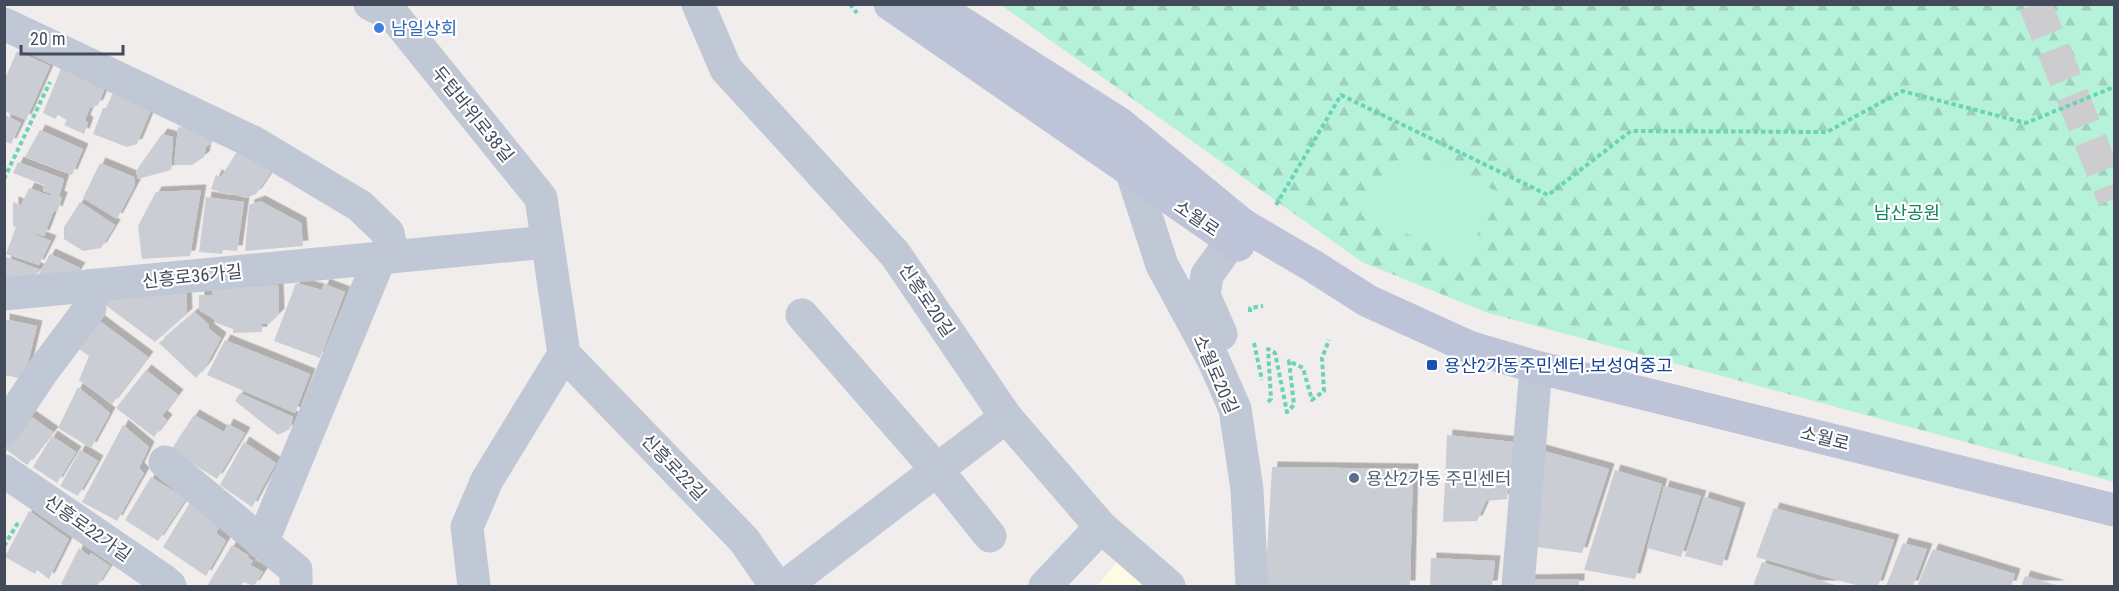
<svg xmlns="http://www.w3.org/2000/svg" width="2119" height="591" font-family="'Roboto Condensed','Noto Sans KR',sans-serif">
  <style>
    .commercial { fill: #fdfbe3 }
    .forest { fill: url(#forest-firs) }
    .pitch { fill: #b6f2da }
    .building { fill: #cbcdd5; filter: url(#shadow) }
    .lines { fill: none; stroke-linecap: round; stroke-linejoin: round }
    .primary-tunnel { stroke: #cdcdcf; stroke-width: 33; stroke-dasharray: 33 16; stroke-linecap: butt }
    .path { stroke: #6bd3b6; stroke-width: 4; stroke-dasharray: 4.5 3; stroke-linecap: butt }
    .street { stroke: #c1c8d5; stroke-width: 33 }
    .secondary { stroke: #bdc4d8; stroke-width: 33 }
    .shop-dot { fill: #3f7fe0; stroke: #fff; stroke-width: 2 }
    .transit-dot { fill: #1a4fb4; stroke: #fff; stroke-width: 2 }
    .service-dot { fill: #5c6f8a; stroke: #fff; stroke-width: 2 }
    .labels { text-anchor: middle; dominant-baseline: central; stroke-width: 4.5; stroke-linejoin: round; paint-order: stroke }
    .shop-label { font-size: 18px; fill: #366cbe; stroke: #fff; text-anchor: start }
    .street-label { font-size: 18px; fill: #434b5b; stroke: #fff }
    .park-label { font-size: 18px; fill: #0f8261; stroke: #fff }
    .transit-label { font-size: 18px; fill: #164399; stroke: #fff; text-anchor: start }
    .service-label { font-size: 18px; fill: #4e5e75; stroke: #fff; text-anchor: start }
  </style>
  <defs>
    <pattern id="forest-firs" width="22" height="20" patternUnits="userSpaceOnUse" patternTransform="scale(1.5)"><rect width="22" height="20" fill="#b6f2da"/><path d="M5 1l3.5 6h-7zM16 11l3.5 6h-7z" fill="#9ed1bd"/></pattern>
    <filter id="shadow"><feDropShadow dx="5.5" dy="-5.5" stdDeviation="0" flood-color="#0004"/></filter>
  </defs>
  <rect width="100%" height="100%" fill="#f0edec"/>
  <path class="commercial" d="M1122,556L1156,586H1097Z"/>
  <path class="forest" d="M1001,5H2114V482L1488,313L1362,262Z"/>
  <path class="pitch" d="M1404,151L1499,192L1466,258L1361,215Z"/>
  <g class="building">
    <path d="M17,51L50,66L26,120L4,111V81Z"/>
    <path d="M62,66L106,85L98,105L90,108L85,120L88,123L84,134L64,125L67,120L58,115L55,119L43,113Z"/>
    <path d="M115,88L154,103L137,144L127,147L93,134L103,108H106Z"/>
    <path d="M5,115L21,123L11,144L4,141Z"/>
    <path d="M178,127L215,130L212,143L206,147L204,157L192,165H174Z"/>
    <path d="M40,130L83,149L72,175L25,157Z"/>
    <path d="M162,134L173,137L171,170L138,179L136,171Z"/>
    <path d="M240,147L277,163L256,194L246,198L233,194L228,195L211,189L216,175L221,177Z"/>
    <path d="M18,162L64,179L59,196L62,198L57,212L54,210L44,236L13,226V202L21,205L29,188L51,196L52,194L43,191L44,185L13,173Z"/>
    <path d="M100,163L134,177L135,185L117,219L83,198Z"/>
    <path d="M201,190L190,256L142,259L138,226L156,192Z"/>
    <path d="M206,197L244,202L237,251L223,250L222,254L199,252Z"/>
    <path d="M260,201L301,223L303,246L245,251L249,205Z"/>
    <path d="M80,202L115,225L101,248L83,251L64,239V227Z"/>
    <path d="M16,227L51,241L39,265L6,254Z"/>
    <path d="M50,254L80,268L74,277L36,279Z"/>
    <path d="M6,257L41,270L33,277L4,279Z"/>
    <path d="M296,283L322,290L324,284L345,292L320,358L274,341Z"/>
    <path d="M278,285L279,314L269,324H262V332L233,333V329L214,322V319L199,310V295H212V290Z"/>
    <path d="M186,291L187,314L155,342L104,304L108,296Z"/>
    <path d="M195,312L209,325V329L221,338L206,366L196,378L159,343Z"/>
    <path d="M93,316L148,357L112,404L79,380L89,356L72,344Z"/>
    <path d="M4,319L37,326L24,379L4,375Z"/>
    <path d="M225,340L310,374L295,413L207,375Z"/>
    <path d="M146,370L178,395L162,416L167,420L154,437L116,408Z"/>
    <path d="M78,387L110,413L91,448L58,428Z"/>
    <path d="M240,393L293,417L290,429L278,435L235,401Z"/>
    <path d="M26,413L53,432L27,465L4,448V444Z"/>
    <path d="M194,415L224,432L228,424L245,433L217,479L171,450Z"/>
    <path d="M123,425L149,447L139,468L144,473L117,521L82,502Z"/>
    <path d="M1447,435L1514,442L1507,499L1486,501L1477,521L1443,522Z"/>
    <path d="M52,436L76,452L57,483L33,467Z"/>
    <path d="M244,442L276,463L252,507L220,485Z"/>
    <path d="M1537,449L1609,469L1582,553L1529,546Z"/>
    <path d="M80,450L98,461L78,496L60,486Z"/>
    <path d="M1272,467L1413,469L1410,586H1265Z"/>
    <path d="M1615,470L1662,484L1635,579L1584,570Z"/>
    <path d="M151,477L186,499L158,541L125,520Z"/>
    <path d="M1664,486L1701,496L1681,557L1647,548Z"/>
    <path d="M194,496L222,523L216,533L226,541L206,576L163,547Z"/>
    <path d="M1704,497L1740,508L1722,566L1685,556Z"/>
    <path d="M1774,508L1894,540L1878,586H1859L1756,557Z"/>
    <path d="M29,511L69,539L49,579L37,570L35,574L5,557Z"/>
    <path d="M1903,543L1927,549L1913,586H1886Z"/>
    <path d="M232,545L249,556L248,558L253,561L250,565L263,572L254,586L243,582L241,586H207Z"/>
    <path d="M79,548L89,556L91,553L110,566L97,586H65L61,584Z"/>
    <path d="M1933,549L2015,574L2011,586H1917Z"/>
    <path d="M1431,558L1495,561L1492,586H1430Z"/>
    <path d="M1762,562L1838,586H1753Z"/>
    <path d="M2025,576L2060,586H2021Z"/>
    <path d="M1579,579V586H1523V580Z"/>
  </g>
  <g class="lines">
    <path class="primary-tunnel" d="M2035,4L2114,199"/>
    <g class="path">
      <path d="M850,4L857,13"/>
      <path d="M4,179L50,82"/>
      <path d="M1276,205L1341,95L1548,195L1631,131L1827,132L1902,91L2026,123L2114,87"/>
      <path d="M1250,312V308L1263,306"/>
      <path d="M1254,343L1262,380"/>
      <path d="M1268,402L1271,399L1268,349L1275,353L1287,412L1294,405L1289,361L1303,368L1312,400L1324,391L1322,358L1329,340"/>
      <path d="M4,546L19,521"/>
    </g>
    <g class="street">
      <path d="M370,4L394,16L541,198L564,354L744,540L776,586"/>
      <path d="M698,4L726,69L895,254L1006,417L1101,527L1169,586"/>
      <path d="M4,24L253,142L360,206L388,233L393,256"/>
      <path d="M1132,173L1162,265L1214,361L1235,409L1247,489L1252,586"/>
      <path d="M4,294L547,242"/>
      <path d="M802,315L937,470L990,536"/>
      <path d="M1221,334L1204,295L1207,275L1243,225"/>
      <path d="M4,429L42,372L90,308L89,286"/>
      <path d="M165,462L296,570V586"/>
      <path d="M4,471L162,579L170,586"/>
      <path d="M262,543L380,258"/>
      <path d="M474,586L467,527L487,480L564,354"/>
      <path d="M785,586L1006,417"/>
      <path d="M1045,586L1101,527"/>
      <path d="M1518,586L1536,367"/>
    </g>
    <g class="secondary">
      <path d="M890,4L1238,245"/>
      <path d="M932,4L1120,124L1243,225L1313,266L1368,301L1469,347L1536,367L2114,510"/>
    </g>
  </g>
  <circle class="shop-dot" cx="379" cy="28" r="6"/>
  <rect class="transit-dot" x="1426" y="359" width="12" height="12" rx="3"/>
  <circle class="service-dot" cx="1354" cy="478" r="6"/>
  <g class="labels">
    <g class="shop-label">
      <text x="391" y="28">남일상회</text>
    </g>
    <g class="street-label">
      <text transform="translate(473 114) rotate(51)">두텁바위로38길</text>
      <text transform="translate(1197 218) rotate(34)">소월로</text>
      <text transform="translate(192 276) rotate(-6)">신흥로36가길</text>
      <text transform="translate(927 300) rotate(56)">신흥로20길</text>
      <text transform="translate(1216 374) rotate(66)">소월로20길</text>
      <text transform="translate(1825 438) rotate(14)">소월로</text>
      <text transform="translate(674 467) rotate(46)">신흥로22길</text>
      <text transform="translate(88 528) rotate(35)">신흥로22가길</text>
    </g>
    <g class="park-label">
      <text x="1907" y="212">남산공원</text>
    </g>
    <g class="transit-label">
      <text x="1444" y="365">용산2가동주민센터.보성여중고</text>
    </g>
    <g class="service-label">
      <text x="1366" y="478">용산2가동 주민센터</text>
    </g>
  </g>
  <rect width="2119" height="591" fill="none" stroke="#434b5b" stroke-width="12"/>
  <path d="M21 45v9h102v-9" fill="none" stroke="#434b5b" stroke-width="3"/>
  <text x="30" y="45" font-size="18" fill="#434b5b" stroke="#ffffff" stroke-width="4.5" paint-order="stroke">20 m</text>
</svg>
